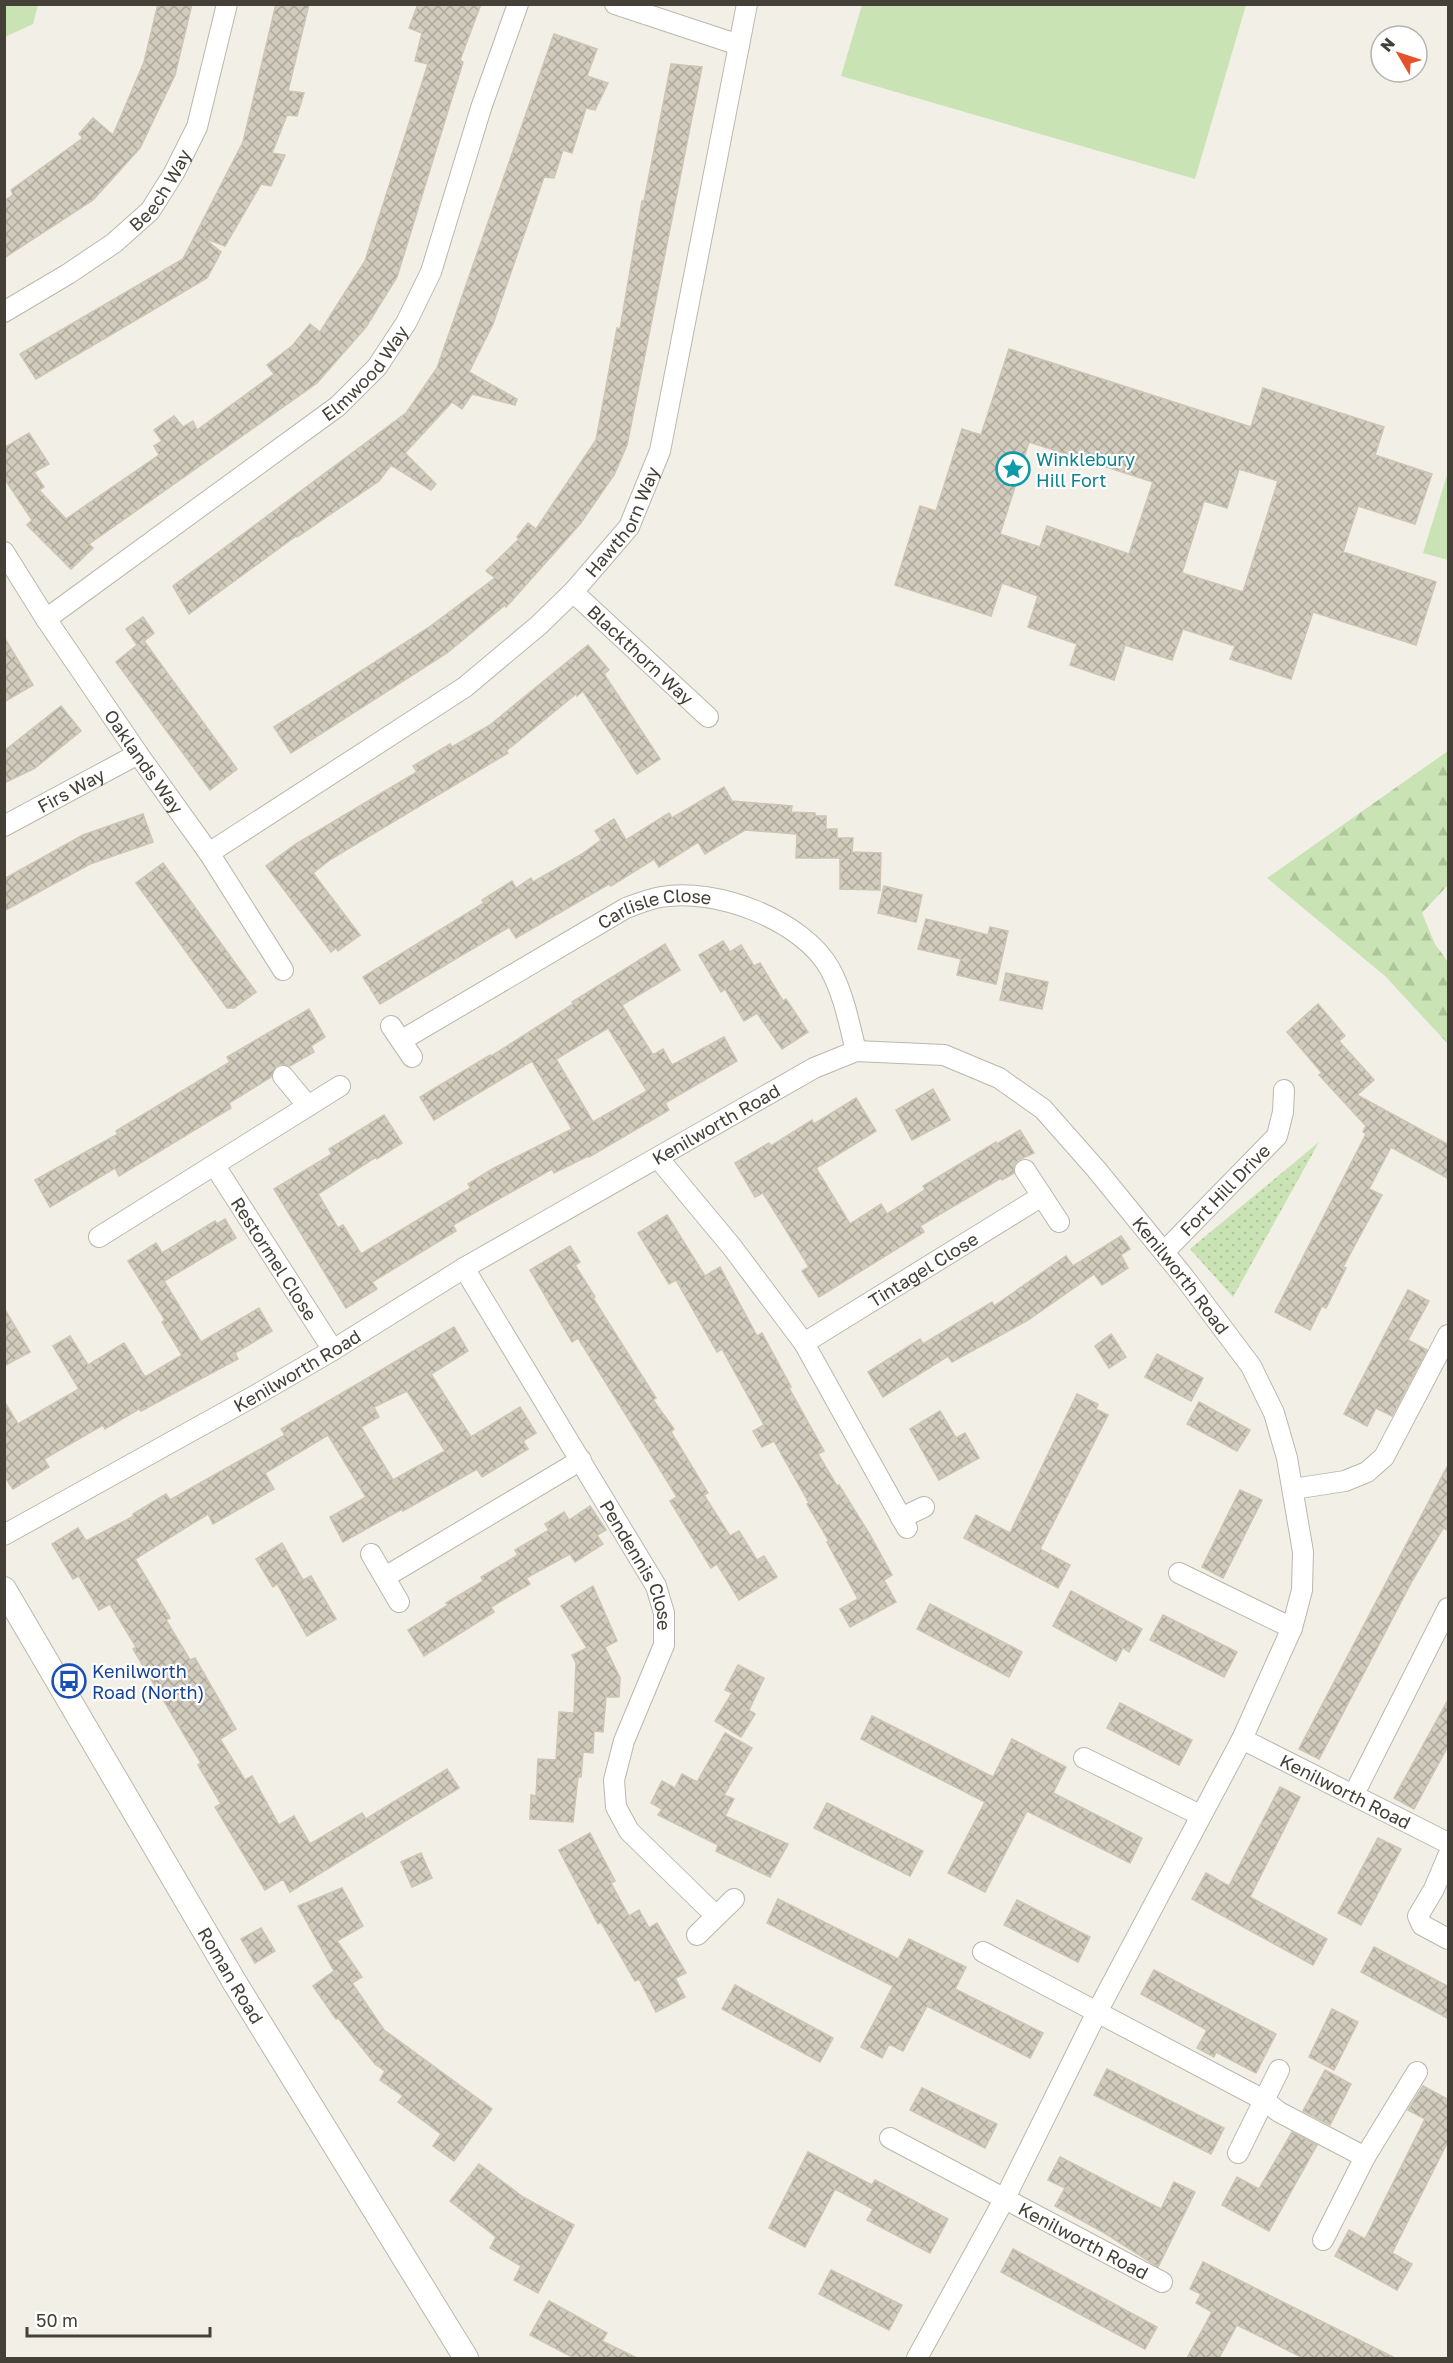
<svg xmlns="http://www.w3.org/2000/svg" width="1453" height="2363" font-family="'Golos Text',sans-serif">
  <style>
    .grass { fill: url(#grass-dots) }
    .forest { fill: url(#forest-firs) }
    .park { fill: #cae3b4 }
    .building { fill: url(#building-cross-hatch); stroke: #cdc4b2; stroke-width: 1.5; fill-rule: evenodd }
    .lines { fill: none; stroke-linecap: round; stroke-linejoin: round }
    .minor-casing { stroke: #bcb7ab; stroke-width: 22 }
    .tertiary-casing { stroke: #bcb7ab; stroke-width: 26 }
    .minor { stroke: #fff; stroke-width: 20 }
    .tertiary { stroke: #fff; stroke-width: 24 }
    .labels { text-anchor: middle; dominant-baseline: central; stroke-width: 4.5; stroke-linejoin: round; paint-order: stroke }
    .street-label { font-size: 18px; fill: #444037; stroke: #fff }
    .culture-label { font-size: 18px; fill: #0d838f; stroke: #fff; text-anchor: start }
    .transit-label { font-size: 18px; fill: #164399; stroke: #fff; text-anchor: start }
  </style>
  <defs>
    <pattern id="grass-dots" width="8" height="8" patternUnits="userSpaceOnUse" patternTransform="scale(1.5)"><rect width="8" height="8" fill="#cae3b4"/><path d="M2 2h.1M6 6h.1" fill="none" stroke="#afc49b" stroke-width="1.8" stroke-linecap="round"/></pattern>
    <pattern id="forest-firs" width="22" height="20" patternUnits="userSpaceOnUse" patternTransform="scale(1.5)"><rect width="22" height="20" fill="#cae3b4"/><path d="M5 1l3.5 6h-7zM16 11l3.5 6h-7z" fill="#afc49b"/></pattern>
    <pattern id="building-cross-hatch" width="8" height="8" patternUnits="userSpaceOnUse" patternTransform="scale(1.5)"><rect width="8" height="8" fill="#d2ccbe"/><path d="M0 0l8 8M0 8l8-8" fill="none" stroke="#aca79b"/></pattern>
  </defs>
  <rect width="100%" height="100%" fill="#f2efe7"/>
  <path class="grass" d="M1319,1142L1233,1297L1190,1249Z"/>
  <path class="forest" d="M1448,751V885L1422,913L1435,944L1448,962V1044L1385,976L1267,878Z"/>
  <g class="park">
    <path d="M4,5H38L33,24L5,37Z"/>
    <path d="M862,5V4L1246,5L1195,179L841,76Z"/>
    <path d="M1448,472V560L1423,553Z"/>
  </g>
  <g class="building">
    <path d="M158,4H192L175,75L140,148L93,200L4,258V201L13,195L11,190L83,138L79,134L93,118L113,135L144,62Z"/>
    <path d="M276,4H309L288,91L304,93L297,116L287,115L272,153L285,155L271,186L261,184L225,246L204,238L221,252L207,278L36,379L20,354L183,259L243,142Z"/>
    <path d="M418,4H481L460,60L463,62L397,277L366,327L317,383L89,544L93,548L71,569L27,525L32,520L4,478V448L29,433L49,464L34,472L44,487L39,490L66,519L159,455L154,446L162,441L154,430L174,416L183,427L193,421L197,430L274,374L267,365L292,346L310,324L320,332L365,261L428,64L415,61L422,33L409,28Z"/>
    <path d="M554,34L597,49L587,76L608,83L595,110L586,108L572,153L563,150L554,178L544,177L493,324L469,372L517,399L515,405L472,394L462,409L452,402L405,453L436,484L431,490L391,465L379,481L297,537L296,536L189,614L173,586L406,413L437,368Z"/>
    <path d="M671,64L702,67L636,400L627,445L614,475L580,524L506,607L505,605L447,653L291,753L274,727L428,628L495,578L486,571L519,539L517,537L528,523L536,529L596,440L617,328L620,329L642,201H644Z"/>
    <path d="M1009,349L1251,427L1263,388L1384,427L1375,455L1432,474L1415,524L1358,506L1343,552L1436,582L1416,645L1313,612L1291,679L1230,659L1235,646L1183,629L1172,660L1125,645L1114,680L1070,665L1077,644L1028,627L1038,596L1002,583L991,616L895,585L920,506L936,511L962,429L981,435ZM1029,442L1153,482L1129,554L1047,526L1040,547L1000,534ZM1239,469L1278,481L1243,592L1182,573L1204,501L1227,508Z"/>
    <path d="M143,617L154,633L144,641L237,769L210,790L116,662L137,645L126,629Z"/>
    <path d="M4,637L33,685L4,702Z"/>
    <path d="M588,645L609,670L604,674L660,759L637,774L583,691L577,696L576,694L506,751L508,753L331,859L313,873L360,935L338,951L336,948L331,952L266,866L296,844L417,772L413,766L450,744L452,747L490,725Z"/>
    <path d="M61,706L81,731L35,768L4,783V751Z"/>
    <path d="M724,787L732,801L792,806L791,812L815,813V816H826V829H837V838H853L852,852L881,853L880,890L840,889V858H796L797,834L745,830L705,854L698,842L659,867L654,859L611,886L609,884L516,938L509,927L380,1004L363,977L484,903L482,900L512,881L516,888L531,878L533,882L582,854L601,840L595,831L614,819L626,840L669,813L672,818Z"/>
    <path d="M143,814L153,842L90,864L4,911V879L83,835Z"/>
    <path d="M163,863L256,992L234,1008H227L136,883Z"/>
    <path d="M884,886L922,895L916,922L878,913Z"/>
    <path d="M926,919L988,935L990,927L1008,931L996,984L957,975L961,959L918,949Z"/>
    <path d="M723,941L730,952L741,945L754,966L760,963L783,1001L786,999L808,1032L782,1049L757,1013L744,1021L725,989L721,992L699,955Z"/>
    <path d="M665,944L680,970L622,1005L653,1055L663,1049L672,1065L724,1037L737,1061L665,1103L669,1110L589,1157L588,1156L554,1173L552,1169L453,1225L456,1231L372,1282L377,1289L346,1308L274,1189L332,1154L329,1149L384,1115L402,1143L377,1159L376,1157L318,1194L338,1228L343,1225L361,1254L471,1188L468,1184L494,1168L572,1129L532,1061L434,1120L420,1097L490,1055V1057L573,1004L572,1002ZM608,1028L647,1091L593,1122L556,1059Z"/>
    <path d="M1006,973L1048,982L1042,1009L1000,1000Z"/>
    <path d="M1318,1004L1345,1036L1339,1041L1374,1080L1357,1095L1449,1145V1179L1391,1147L1369,1189L1382,1195L1343,1267L1346,1268L1326,1308L1322,1306L1310,1330L1275,1312L1366,1134L1363,1132L1366,1126L1319,1075L1322,1073L1287,1032Z"/>
    <path d="M309,1009L325,1037L311,1046L314,1052L290,1066L282,1064L276,1066L271,1077L229,1103L231,1108L119,1176L115,1168L50,1207L35,1180L118,1134L116,1131L230,1062L227,1057Z"/>
    <path d="M933,1089L950,1120L912,1140L896,1110Z"/>
    <path d="M856,1098L876,1131L816,1168L850,1224L881,1204L887,1214L925,1190L923,1186L996,1142L997,1144L1020,1130L1034,1153L1018,1160L1014,1165V1173L1002,1180L1001,1178L920,1226L924,1232L819,1297L802,1271L809,1267L763,1193L755,1197L735,1163L769,1143L771,1146L812,1120L814,1124Z"/>
    <path d="M667,1215L705,1276L720,1267L757,1336L762,1333L791,1387L789,1388L824,1451L818,1454L837,1486L839,1485L870,1535L892,1575L884,1580L896,1602L850,1627L840,1609L858,1599L827,1542L829,1541L807,1504L809,1503L774,1441L762,1447L753,1431L764,1425L722,1349L717,1352L676,1280L669,1284L638,1233Z"/>
    <path d="M225,1219L236,1238L164,1281L201,1342L259,1308L272,1331L235,1353L238,1359L141,1411L139,1409L105,1429L103,1425L44,1459L49,1467L13,1489L4,1476V1401L18,1424L79,1389L53,1346L70,1336L88,1365L124,1343L145,1377L182,1355L162,1322L165,1320L128,1261L156,1243L162,1253L215,1221L217,1224Z"/>
    <path d="M1121,1236L1130,1249L1121,1255L1128,1268L1102,1285L1094,1274L1028,1320L952,1362L948,1356L883,1397L868,1372L920,1339L923,1344L992,1302L994,1306L1066,1256L1073,1266Z"/>
    <path d="M570,1246L580,1262L575,1265L595,1297L593,1298L656,1398L653,1400L674,1429L671,1432L708,1493L704,1495L730,1536L739,1531L757,1560L764,1556L777,1577L739,1600L717,1564L711,1568L670,1501L677,1497L578,1338L572,1342L530,1270Z"/>
    <path d="M1408,1290L1429,1301L1408,1340L1427,1350L1392,1416L1376,1408L1367,1426L1344,1414Z"/>
    <path d="M4,1308L30,1352L4,1366Z"/>
    <path d="M454,1327L468,1351L431,1374L471,1437L520,1407L536,1433L523,1441L528,1449L482,1477L477,1469L403,1511L402,1509L343,1542L330,1517L366,1497L328,1435L265,1473L274,1489L213,1524L208,1514L135,1559L170,1618L166,1620L190,1660L195,1658L236,1729L220,1739L245,1780L252,1776L279,1825L294,1816L310,1844L362,1813L366,1819L447,1769L459,1788L290,1892L283,1879L265,1890L215,1807L221,1804L198,1765L201,1763L133,1649L136,1647L110,1604L99,1610L79,1576L73,1579L52,1544L78,1528L86,1541L134,1516L133,1514L166,1494L170,1500L285,1435L281,1429ZM407,1391L445,1451L393,1480L361,1427L379,1417L374,1407Z"/>
    <path d="M1111,1334L1126,1357L1109,1368L1095,1346Z"/>
    <path d="M1157,1354L1203,1378L1191,1401L1145,1377Z"/>
    <path d="M1077,1394L1098,1404L1096,1409L1108,1415L1040,1549L1070,1565L1058,1588L964,1538L976,1515L1010,1533Z"/>
    <path d="M1199,1402L1250,1430L1237,1451L1187,1424Z"/>
    <path d="M940,1411L956,1438L965,1433L979,1458L939,1480L910,1429Z"/>
    <path d="M1449,1463V1531L1443,1528L1412,1581L1319,1759L1299,1749Z"/>
    <path d="M1240,1490L1262,1500L1223,1578L1202,1567Z"/>
    <path d="M590,1506L606,1530L597,1535L603,1544L575,1562L570,1554L526,1578L530,1584L491,1607L494,1612L424,1656L408,1630L448,1605L446,1603L483,1581L481,1577L518,1555L515,1550L549,1530L545,1524L564,1512L569,1520Z"/>
    <path d="M282,1543L303,1580L311,1576L336,1619L307,1636L277,1584L273,1587L256,1559Z"/>
    <path d="M593,1586L617,1641L605,1647L620,1678L619,1697H606L603,1732L594,1731L593,1753L583,1752L581,1777H578L573,1822L530,1819L531,1795L536,1796L538,1759L556,1760L559,1712L574,1713L576,1663L572,1655L587,1648L561,1606Z"/>
    <path d="M1071,1591L1142,1629L1129,1652L1123,1648L1116,1661L1053,1626Z"/>
    <path d="M930,1604L1022,1652L1009,1677L917,1629Z"/>
    <path d="M1163,1615L1237,1652L1224,1677L1150,1640Z"/>
    <path d="M738,1665L764,1678L749,1710L755,1714L741,1737L715,1721L732,1693L725,1690Z"/>
    <path d="M1449,1698V1744L1414,1809L1394,1798Z"/>
    <path d="M1120,1703L1192,1740L1179,1765L1107,1728Z"/>
    <path d="M872,1716L993,1777L1012,1739L1066,1767L1053,1793L1142,1838L1130,1863L1027,1811L985,1892L948,1873L985,1802L861,1739Z"/>
    <path d="M725,1733L752,1748L724,1795L734,1799L725,1816L788,1844L770,1877L716,1851L718,1845L658,1815L662,1809L651,1803L662,1781L675,1788L682,1774L697,1782Z"/>
    <path d="M1280,1787L1300,1797L1250,1897L1327,1939L1313,1965L1192,1899L1206,1873L1229,1886Z"/>
    <path d="M827,1803L923,1851L910,1876L814,1828Z"/>
    <path d="M590,1833L615,1881L611,1883L629,1916L639,1910L649,1928L657,1923L686,1973L675,1978L685,1997L656,2012L639,1979L635,1981L601,1922L598,1924L559,1850Z"/>
    <path d="M1378,1838L1401,1849L1361,1925L1338,1913Z"/>
    <path d="M421,1853L432,1878L412,1887L401,1862Z"/>
    <path d="M342,1888L363,1926L337,1941L362,1977L352,1983L384,2030L492,2109L454,2161L433,2146L441,2134L398,2102L403,2096L380,2080L385,2071L375,2064L338,2018L336,2019L313,1986L334,1971L298,1906Z"/>
    <path d="M778,1899L898,1959L909,1939L966,1967L955,1989L1043,2033L1030,2058L927,2006L903,2051L889,2044L882,2058L861,2047L893,1986L767,1923Z"/>
    <path d="M1017,1900L1090,1937L1078,1962L1004,1925Z"/>
    <path d="M261,1928L275,1951L255,1963L241,1939Z"/>
    <path d="M1374,1947L1449,1987V2019L1361,1972Z"/>
    <path d="M1154,1970L1276,2034L1256,2073L1216,2052L1214,2057L1197,2048L1207,2030L1141,1994Z"/>
    <path d="M735,1985L833,2038L820,2062L722,2009Z"/>
    <path d="M1332,2009L1358,2022L1334,2070L1309,2057Z"/>
    <path d="M1107,2069L1224,2128L1211,2154L1094,2095Z"/>
    <path d="M1325,2070L1351,2084L1330,2125L1303,2111Z"/>
    <path d="M1423,2086L1449,2100V2139L1392,2253L1412,2264L1397,2290L1335,2256L1349,2230L1365,2239L1425,2119L1408,2110Z"/>
    <path d="M922,2088L997,2124L985,2148L910,2110Z"/>
    <path d="M1292,2132L1317,2145L1269,2231L1222,2205L1237,2177L1259,2189Z"/>
    <path d="M808,2152L872,2185L875,2180L948,2219L930,2253L867,2220L873,2209L835,2189L805,2247L769,2228Z"/>
    <path d="M1060,2157L1161,2209L1174,2182L1195,2192L1158,2267L1103,2232L1055,2206L1065,2188L1048,2180Z"/>
    <path d="M479,2164L523,2197L574,2225L538,2293L514,2280L521,2266L490,2248L496,2237L450,2201Z"/>
    <path d="M1013,2249L1157,2327L1145,2349L1001,2272Z"/>
    <path d="M1203,2262L1395,2358H1303L1237,2325L1219,2358H1187L1212,2312L1196,2303L1201,2294L1190,2289Z"/>
    <path d="M831,2270L902,2305L889,2330L819,2294Z"/>
    <path d="M549,2301L607,2333L602,2341L637,2358H574L530,2335Z"/>
  </g>
  <g class="lines">
    <defs>
      <g id="minor">
        <path d="M615,4L739,45"/>
        <path id="s1" d="M4,312L68,274L114,243L150,211L174,173L197,127L227,4"/>
        <path id="s2" d="M4,552L46,619L138,754L209,853L283,970"/>
        <path id="s3" d="M573,592L708,717"/>
        <path id="s4" d="M46,619L338,406L377,367L406,323L431,272L481,108L518,4"/>
        <path id="s5" d="M4,826L138,754"/>
        <path id="s6" d="M209,853L465,687L539,625L573,592L629,527L660,451L747,4"/>
        <path d="M391,1026L412,1057"/>
        <path id="s7" d="M402,1040L626,908C637,904 649,899 661,897C715,887 803,920 830,969C844,995 849,1023 856,1051"/>
        <path d="M283,1076L308,1106"/>
        <path d="M658,1158L732,1247L804,1343L907,1528"/>
        <path id="s8" d="M215,1166L333,1350"/>
        <path d="M1025,1170L1059,1222"/>
        <path d="M99,1237L340,1086"/>
        <path id="s9" d="M1164,1252L1277,1136L1283,1112L1284,1090"/>
        <path id="s10" d="M464,1268L656,1586L664,1613V1645L624,1741L614,1780L616,1807L629,1831L716,1916"/>
        <path id="s11" d="M804,1343L1042,1196"/>
        <path d="M1293,1489L1345,1481L1367,1472L1384,1457L1448,1335"/>
        <path d="M901,1518L924,1507"/>
        <path id="s12" d="M4,1535L256,1395L333,1350L464,1268L814,1068L856,1051L944,1055L999,1078L1043,1109L1096,1169L1184,1277L1251,1366L1274,1413L1287,1458L1303,1552L1302,1590L1292,1628L1242,1739L1097,2012L1005,2198L917,2358"/>
        <path d="M371,1554L399,1602"/>
        <path d="M1179,1573L1292,1628"/>
        <path d="M385,1577L581,1460"/>
        <path id="s13" d="M1242,1739L1448,1843"/>
        <path d="M1084,1758L1200,1815"/>
        <path d="M1354,1794L1448,1608"/>
        <path d="M1448,1856L1434,1889L1418,1916L1422,1925L1448,1939"/>
        <path d="M697,1935L734,1899"/>
        <path d="M983,1952L1264,2100L1279,2112L1365,2157"/>
        <path id="s14" d="M890,2138L1162,2282"/>
        <path d="M1238,2153L1279,2070"/>
        <path d="M1323,2240L1365,2157L1417,2072"/>
      </g>
      <g id="tertiary">
        <path id="s15" d="M4,1589L235,1983L466,2358"/>
      </g>
    </defs>
    <use href="#minor" class="minor-casing"/>
    <use href="#tertiary" class="tertiary-casing"/>
    <use href="#minor" class="minor"/>
    <use href="#tertiary" class="tertiary"/>
  </g>
  <defs>
    <symbol id="sight-ring" viewBox="-11 -11 22 22"><circle r="9.5" fill="#fff" stroke="#0f9aa8" stroke-width="1.5"/><path d="M0-6L1.8-2.2L6-1.7L2.9 1.2L3.7 5.4L0 3.3L-3.7 5.4L-2.9 1.2L-6-1.7L-1.8-2.2Z" fill="#0f9aa8"/></symbol>
    <symbol id="bus-ring" viewBox="-11 -11 22 22"><circle r="9.5" fill="#fff" stroke="#1a4fb4" stroke-width="1.5"/><path d="M-5-6H5V4H4V6H2V4H-2V6H-4V4H-5ZM-3.5-4V0h7V-4ZM-3.5 1.2v1.5H-2V1.2ZM2 1.2v1.5H3.5V1.2Z" fill="#1a4fb4"/></symbol>
  </defs>
  <g fill-rule="evenodd">
    <use href="#sight-ring" x="994" y="450" width="38" height="38"/>
    <use href="#bus-ring" x="50" y="1662" width="38" height="38"/>
  </g>
  <g class="labels">
    <g class="street-label">
      <text stroke="none"><textPath href="#s1" startOffset="201">Beech Way</textPath></text>
      <text stroke="none"><textPath href="#s4" startOffset="404">Elmwood Way</textPath></text>
      <text stroke="none"><textPath href="#s6" startOffset="536">Hawthorn Way</textPath></text>
      <text stroke="none"><textPath href="#s3" startOffset="92">Blackthorn Way</textPath></text>
      <text stroke="none"><textPath href="#s2" startOffset="252">Oaklands Way</textPath></text>
      <text stroke="none"><textPath href="#s5" startOffset="76">Firs Way</textPath></text>
      <text stroke="none"><textPath href="#s7" startOffset="288">Carlisle Close</textPath></text>
      <text stroke="none"><textPath href="#s12" startOffset="822">Kenilworth Road</textPath></text>
      <text stroke="none"><textPath href="#s9" startOffset="87">Fort Hill Drive</textPath></text>
      <text stroke="none"><textPath href="#s8" startOffset="110">Restormel Close</textPath></text>
      <text stroke="none"><textPath href="#s11" startOffset="140">Tintagel Close</textPath></text>
      <text stroke="none"><textPath href="#s12" startOffset="1398">Kenilworth Road</textPath></text>
      <text stroke="none"><textPath href="#s12" startOffset="336">Kenilworth Road</textPath></text>
      <text stroke="none"><textPath href="#s10" startOffset="345">Pendennis Close</textPath></text>
      <text stroke="none"><textPath href="#s13" startOffset="116">Kenilworth Road</textPath></text>
      <text stroke="none"><textPath href="#s15" startOffset="448">Roman Road</textPath></text>
      <text stroke="none"><textPath href="#s14" startOffset="219">Kenilworth Road</textPath></text>
    </g>
    <g class="culture-label">
      <text x="1036" y="459">Winklebury<tspan x="1036" dy="21">Hill Fort</tspan></text>
    </g>
    <g class="transit-label">
      <text x="92" y="1671">Kenilworth<tspan x="92" dy="21">Road (North)</tspan></text>
    </g>
  </g>
  <rect width="1453" height="2363" fill="none" stroke="#444037" stroke-width="12"/>
  <g transform="translate(1399 54) rotate(309)"><circle r="28" fill="#ffffff" stroke="#b4b3af" stroke-width="1.5"/>
  <path d="M0-4.5L10 22L0 15L-10 22Z" fill="#e6532a"/>
  <text y="-9" font-size="16" font-weight="bold" text-anchor="middle" fill="#444037">N</text>
  </g>
  <path d="M27 2327v9h183v-9" fill="none" stroke="#444037" stroke-width="3"/>
  <text x="36" y="2327" font-size="18" fill="#444037" stroke="#ffffff" stroke-width="4.5" paint-order="stroke">50 m</text>
</svg>
